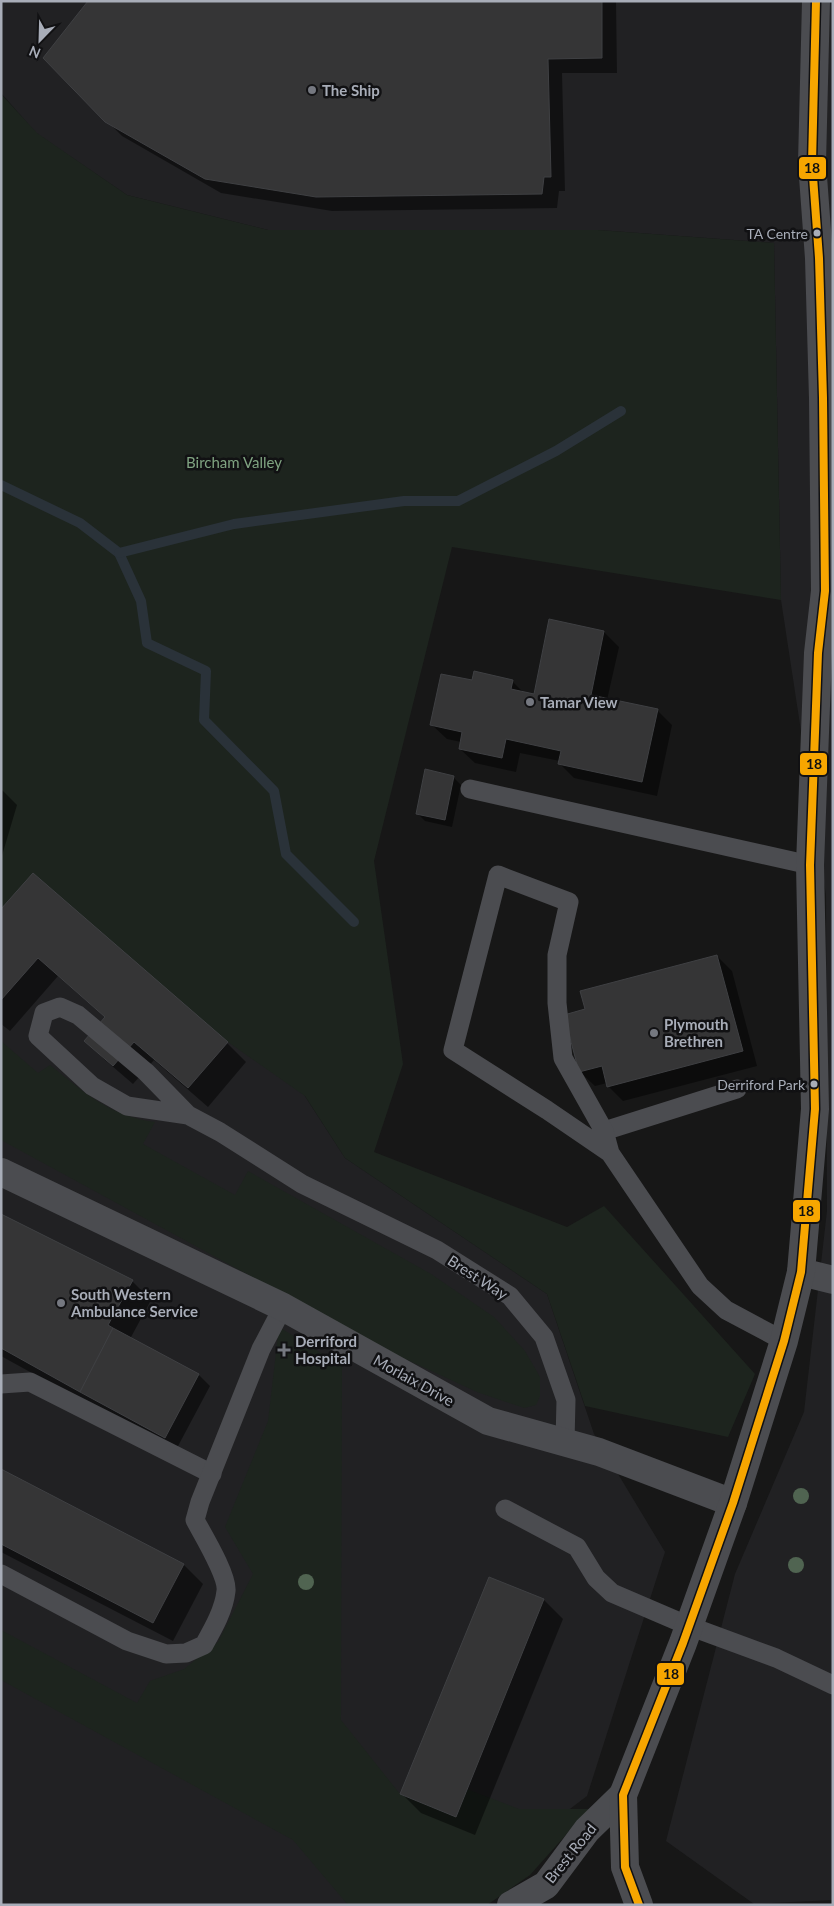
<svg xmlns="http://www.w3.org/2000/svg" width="834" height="1906" font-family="Lato,sans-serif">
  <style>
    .built { fill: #212123 }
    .green { fill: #1d241e }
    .shadow { fill: #0007 }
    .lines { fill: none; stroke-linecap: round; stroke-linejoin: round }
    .stream { stroke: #2a3239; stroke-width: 10 }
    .building { fill: #353536; stroke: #3f4043 }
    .service { stroke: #4b4c50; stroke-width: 19 }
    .minor { stroke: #4b4c50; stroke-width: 28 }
    .tertiary { stroke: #4b4c50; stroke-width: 28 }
    .bus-1-casing { stroke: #111113; stroke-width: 11 }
    .bus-1 { stroke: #f7a600; stroke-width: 8 }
    .tree { fill: #506451 }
    .poi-dot { fill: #757880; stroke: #111113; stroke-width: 2 }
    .bus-dot { fill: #a8adb8; stroke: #111113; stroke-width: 2 }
    .labels { text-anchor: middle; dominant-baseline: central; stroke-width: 5; stroke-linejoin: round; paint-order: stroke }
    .bus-label { font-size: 14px; fill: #a8adb8; stroke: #111113; text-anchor: end }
    .poi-label { font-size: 15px; font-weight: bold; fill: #a8adb8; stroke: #111113; text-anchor: start }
    .park-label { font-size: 15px; fill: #7fa381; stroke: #111113 }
    .street-label { font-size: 15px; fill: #a8adb8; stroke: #111113 }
    .line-badge { stroke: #111113; stroke-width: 2 }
    .pale-badge-label { font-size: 14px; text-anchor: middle; font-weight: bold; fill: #111 }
  </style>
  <rect width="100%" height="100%" fill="#171717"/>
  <g class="built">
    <path d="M1,1H833V1900L754,1904L666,1841L735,1574L804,1412L827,1211L826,895L781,600L774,243L598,230H268L127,195L36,133L1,93Z"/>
    <path d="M1,734L183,908L345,1158L547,1294L594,1434L665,1552L587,1796L443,1905H1Z"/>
  </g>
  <g class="green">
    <path d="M1,94L37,133L127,195L268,230H598L774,243L781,600L452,547L374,861L403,1064L374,1152L567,1227L604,1206L755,1374L728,1437L585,1406L547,1294L345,1158L305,1096L228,1042L33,873L1,909Z"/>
    <path d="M1,1041L38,1073L50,1065C84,1092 109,1116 155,1122L143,1144L235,1195L248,1171L431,1274L494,1317L525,1351L540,1377V1396L536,1405L524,1408L477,1392L388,1351L1,1140Z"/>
    <path d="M279,1327L342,1366L341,1720L400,1794L456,1817L467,1789L519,1809H589L530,1875L487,1905H348L293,1840L1,1680V1630L137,1703L150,1681L184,1669L218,1642L253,1574L225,1527L268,1421Z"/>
  </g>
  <g class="shadow">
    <path d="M90,1H616L617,73H562L565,191H559L557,208L332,211L221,193L122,136L44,58Z"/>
    <path d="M604,632L619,647L607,700L657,710L672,725L657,796L574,778L559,763L560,761L520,753L516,772L475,763L460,749L461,742L447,739L432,725L473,682L512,681L525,694L534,696Z"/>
    <path d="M453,777L461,785L452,827L425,821L417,813Z"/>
    <path d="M1,789L17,805L1,859Z"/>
    <path d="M33,875L227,1043L246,1062L208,1107L154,1060L133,1084L105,1060L86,1041L106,1018L58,976L10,1031L1,1024V911Z"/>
    <path d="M717,956L732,971L757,1066L623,1101L608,1086L607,1083L595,1086L580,1072L587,1010Z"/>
    <path d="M2,1216L132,1281L151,1300L130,1339L199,1375L210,1386L177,1448L99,1410L1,1356Z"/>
    <path d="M1,1471L184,1565L203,1584L173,1641L1,1552Z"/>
    <path d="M489,1578L544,1600L563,1619L475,1835L421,1813L402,1794Z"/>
  </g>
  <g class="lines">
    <g class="stream">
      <path d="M1,485L80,523L119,553L141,601L147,643L206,671L204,720L274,791L286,854L354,922"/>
      <path d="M119,553L234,524L404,501H458L556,451L621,411"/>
    </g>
  </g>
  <g class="building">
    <path d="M88,1H602V58L548,59L551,177H544L542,194L316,197L205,179L105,122L43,58Z"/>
    <path d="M549,619L604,631L591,695L658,709L642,782L558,764L561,751L506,739L502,758L459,749L462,732L430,725L441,674L472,680L474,671L513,680L511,689L534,694Z"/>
    <path d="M425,769L454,776L445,820L416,814Z"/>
    <path d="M33,873L228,1042L188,1088L134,1042L113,1066L84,1041L105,1017L38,958L1,1000V909Z"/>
    <path d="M717,955L743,1051L607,1087L602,1066L579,1072L564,1015L585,1009L580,991Z"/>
    <path d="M1,1214L133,1280L108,1325L113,1328L80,1392L1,1348Z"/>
    <path d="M113,1328L199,1374L165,1438L80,1392Z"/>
    <path d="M1,1469L184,1564L153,1623L1,1544Z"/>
    <path d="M489,1577L544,1599L456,1817L400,1794Z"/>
  </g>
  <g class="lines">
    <g class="service">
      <path d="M470,789L810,865"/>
      <path d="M188,1115L127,1106L92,1086L38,1036L44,1013L60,1007L78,1015L146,1072L188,1115L220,1132L302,1184L437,1250L510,1296L544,1337L566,1400L565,1442"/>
      <path d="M604,1131L737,1089"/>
      <path d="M610,1153L604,1131L563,1058L557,1003V955L569,902L498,875L453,1050L547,1110L610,1153L700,1286L726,1310L784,1341"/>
      <path d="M1,1384L30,1382L212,1474"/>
      <path d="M505,1509L577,1547L596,1578L612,1593L689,1626L776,1658L833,1685"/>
      <path d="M1,1574L127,1641L166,1654L186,1653L204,1645C213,1629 224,1610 226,1591C228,1576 203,1535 195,1520L200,1502L261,1349L283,1307"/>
    </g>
    <g class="minor">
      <path d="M1,1172L283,1307L488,1421L599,1452L733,1503"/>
      <path d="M801,1272L833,1280"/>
    </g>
    <g class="tertiary">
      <path d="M511,1905L546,1885L587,1830L623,1795"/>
      <path d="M639,1905L625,1867L623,1795L683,1643L733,1503L784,1341L801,1272L815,1109L810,865L818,653L825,591L823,398L819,258L812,163L816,1"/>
    </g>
    <defs>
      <path id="bus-1" d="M639,1905L625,1867L623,1795L683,1643L733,1503L784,1341L801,1272L815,1109L810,865L818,653L825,591L823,398L819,258L812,163L816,1"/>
    </defs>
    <use href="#bus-1" class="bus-1-casing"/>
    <use href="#bus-1" class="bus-1"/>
  </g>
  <g class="tree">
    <circle cx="801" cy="1496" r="8"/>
    <circle cx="796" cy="1565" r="8"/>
    <circle cx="306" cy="1582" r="8"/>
  </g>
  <g class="poi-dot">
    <circle cx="312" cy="90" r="5"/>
    <circle cx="530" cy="702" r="5"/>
    <circle cx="654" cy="1033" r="5"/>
    <circle cx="61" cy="1303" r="5"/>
    <path d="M281.5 1342.5h5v5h5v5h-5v5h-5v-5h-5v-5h5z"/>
  </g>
  <g class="bus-dot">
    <circle cx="817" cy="233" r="4.5"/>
    <circle cx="814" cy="1084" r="4.5"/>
  </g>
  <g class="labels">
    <g class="bus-label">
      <text x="808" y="233">TA Centre</text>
      <text x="805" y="1084">Derriford Park</text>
    </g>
    <g class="poi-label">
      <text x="322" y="90">The Ship</text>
      <text x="540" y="702">Tamar View</text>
      <text x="664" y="1024">Plymouth<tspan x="664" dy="17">Brethren</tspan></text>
      <text x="71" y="1294">South Western<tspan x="71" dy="17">Ambulance Service</tspan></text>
      <text x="295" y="1341">Derriford<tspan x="295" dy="17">Hospital</tspan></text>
    </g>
    <g class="park-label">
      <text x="234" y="462">Bircham Valley</text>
    </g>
    <g class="street-label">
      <text transform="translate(478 1277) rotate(33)">Brest Way</text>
      <text transform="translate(414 1380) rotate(29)">Morlaix Drive</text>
      <text transform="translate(570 1853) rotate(-51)">Brest Road</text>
    </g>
  </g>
  <g class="line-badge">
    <rect x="798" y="156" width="29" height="24" rx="5" fill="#f7a600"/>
    <rect x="799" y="752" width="29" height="24" rx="5" fill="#f7a600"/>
    <rect x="792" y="1199" width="29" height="24" rx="5" fill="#f7a600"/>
    <rect x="656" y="1662" width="29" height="24" rx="5" fill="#f7a600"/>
  </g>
  <g class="pale-badge-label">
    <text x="812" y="173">18</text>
    <text x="814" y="769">18</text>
    <text x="806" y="1216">18</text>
    <text x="671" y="1679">18</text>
  </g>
  <rect width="834" height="1906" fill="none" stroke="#a8adb8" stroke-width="5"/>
  <g transform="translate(40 40) rotate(203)" stroke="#111113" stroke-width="4" paint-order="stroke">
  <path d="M0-4L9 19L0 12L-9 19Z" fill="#a8adb8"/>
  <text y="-8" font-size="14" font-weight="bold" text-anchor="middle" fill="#a8adb8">N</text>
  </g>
</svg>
